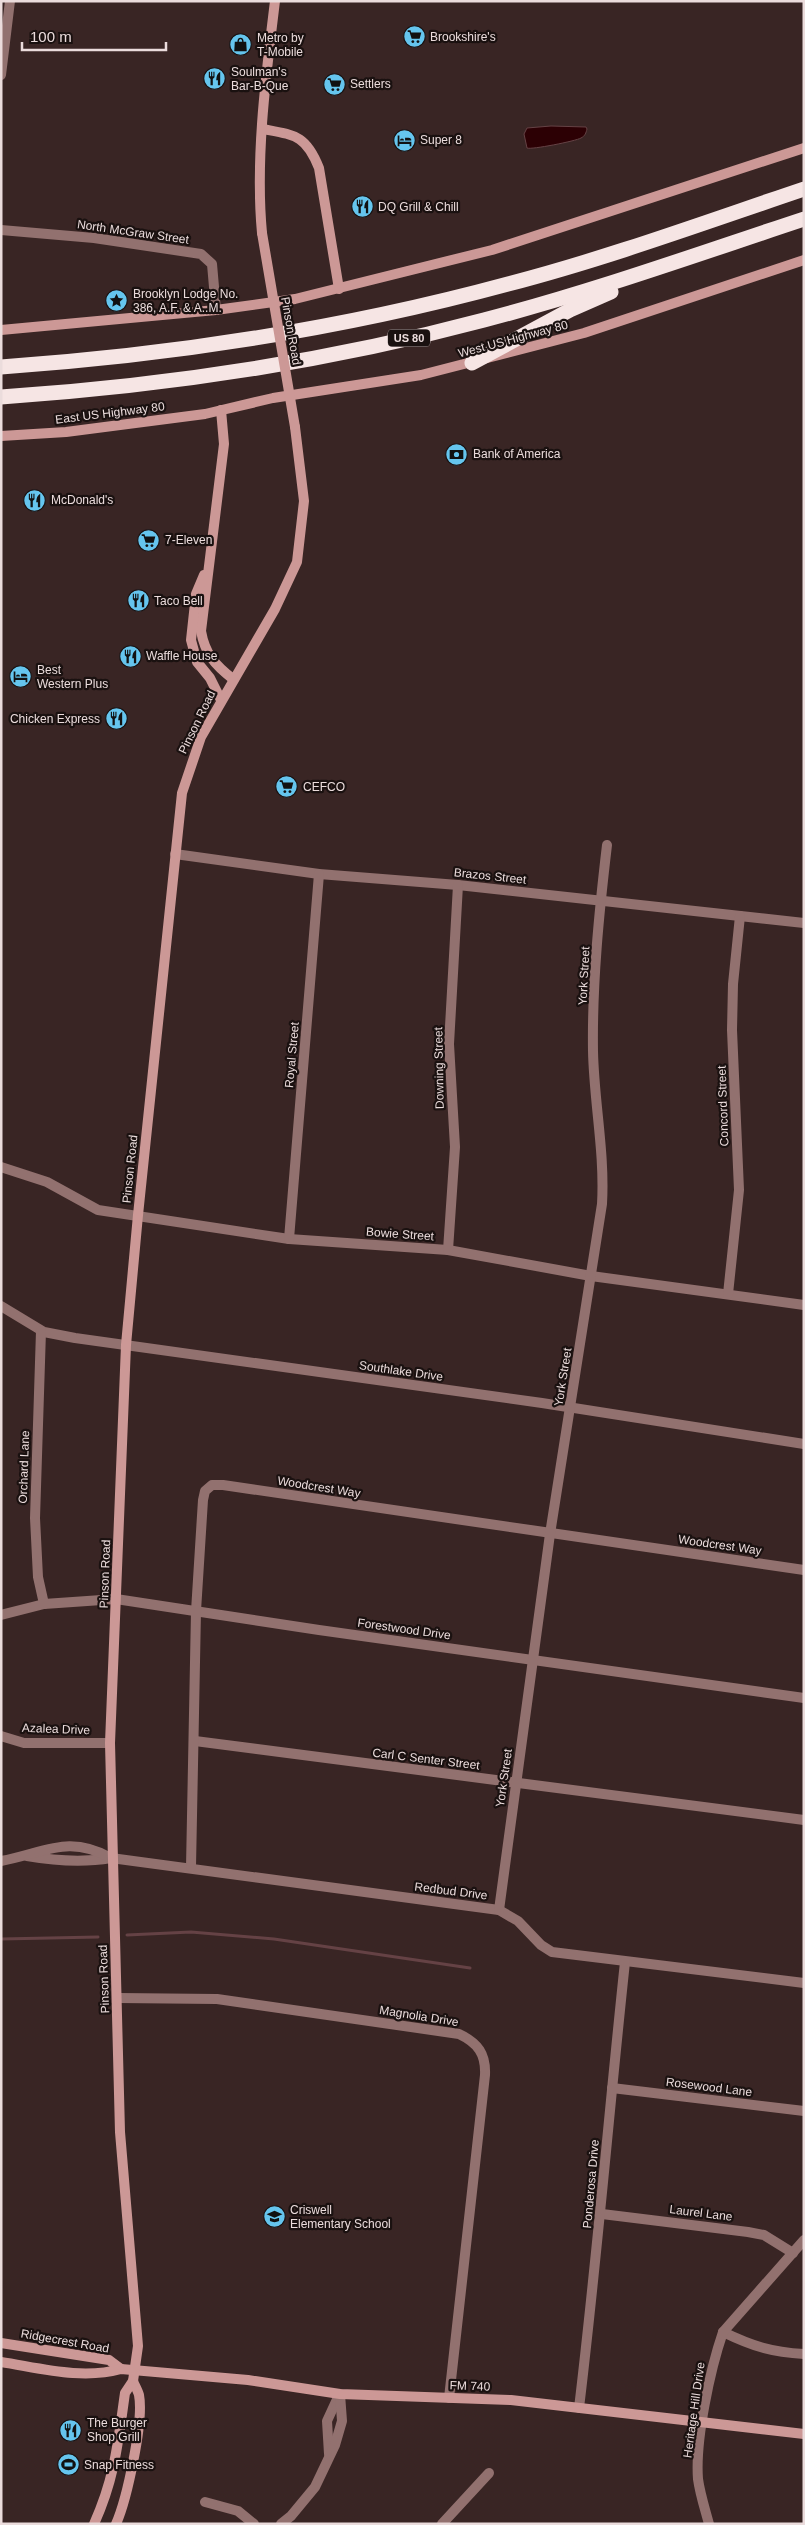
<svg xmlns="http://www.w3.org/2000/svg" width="805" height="2525" font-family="Arial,sans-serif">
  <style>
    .water { fill: #2c0004; stroke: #654245 }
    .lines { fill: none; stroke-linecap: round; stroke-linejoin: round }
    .stream { stroke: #654245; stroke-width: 3 }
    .street { stroke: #92716f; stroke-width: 10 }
    .secondary { stroke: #cc9896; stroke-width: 10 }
    .highway { stroke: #f6e5e4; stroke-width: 15 }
    .secondary-bridge { stroke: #cc9896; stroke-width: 10 }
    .labels { text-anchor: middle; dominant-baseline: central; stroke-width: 4.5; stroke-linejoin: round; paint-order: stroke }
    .shield { fill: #1a1110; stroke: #ac9f9f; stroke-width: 1 }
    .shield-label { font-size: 11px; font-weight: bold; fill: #ebdcdc }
    .poi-label { font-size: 12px; fill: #ebdcdc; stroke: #1a1110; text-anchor: start }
    .street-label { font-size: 12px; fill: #ebdcdc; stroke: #1a1110 }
  </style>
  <rect width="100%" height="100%" fill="#392524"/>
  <path class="water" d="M551,126L586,127L587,129C586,133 585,136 581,138C576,141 531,150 527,148L524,134L527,128Z"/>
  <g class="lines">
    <g class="stream">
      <path d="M127,1935L191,1932L274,1939L470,1968"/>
      <path d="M1,1939L98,1937"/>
    </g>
    <g class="street">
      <path d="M1,75L10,1"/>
      <path d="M1,230L94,238L201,254L212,264L216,310"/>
      <path d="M175,854L319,874L458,885L804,923"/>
      <path d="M1,1167L47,1182L98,1210L289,1239L448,1250L591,1276L804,1305"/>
      <path d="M289,1239L319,874"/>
      <path d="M448,1250L455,1147L449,1044L458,885"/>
      <path d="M728,1294L739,1190L732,1030L733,984L740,916"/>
      <path d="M1,1306L44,1332L75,1338L542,1403L804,1444"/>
      <path d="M41,1331L35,1518L38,1577L44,1604"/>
      <path d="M1,1615L44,1604L116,1599L319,1630L804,1698"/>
      <path d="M1,1736L24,1743H110"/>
      <path d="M195,1741L804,1820"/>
      <path d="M27,1856C56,1861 82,1863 111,1858L499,1910L518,1921L541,1945L552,1952L804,1983"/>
      <path d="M1,1861C45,1853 68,1834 111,1858"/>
      <path d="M191,1867L196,1611L203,1500L205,1491L212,1485H223L804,1570"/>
      <path d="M499,1910L550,1534L602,1204C605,1153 594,1102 593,1051C592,983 599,913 607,845"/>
      <path d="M118,1998L217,1999L459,2034C478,2043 486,2054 485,2075L449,2398"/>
      <path d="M612,2088L804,2111"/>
      <path d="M602,2214L748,2232L764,2235L793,2253"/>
      <path d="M723,2332C752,2346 771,2352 804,2354"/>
      <path d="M579,2408C597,2259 609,2111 625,1962"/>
      <path d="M329,2454L327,2421L339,2395"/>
      <path d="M205,2502L238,2511L254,2524"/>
      <path d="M281,2524L291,2516L315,2487L335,2445L342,2421L340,2394"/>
      <path d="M442,2524L489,2473"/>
      <path d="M709,2524C705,2509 700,2494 698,2479C695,2440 710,2370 723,2332L804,2240"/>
    </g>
    <g class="secondary">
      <path d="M263,129C295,135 306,135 319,168L339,289"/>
      <path d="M262,233C255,159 266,75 275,1"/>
      <path d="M1,330L216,310L295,299L492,250L804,148"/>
      <path d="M221,410L224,444L201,631C205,654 215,665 233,679"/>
      <path d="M1,436L66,432L205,414L273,398L421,375L584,333L804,260"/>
      <path d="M204,575L196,594L191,640L197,662L210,678L221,700"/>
      <path d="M1,2343L109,2360L121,2369"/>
      <path d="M1,2362C40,2368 82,2380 121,2369L248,2380L340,2394L511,2400L804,2434"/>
      <path d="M94,2524C115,2478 118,2442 125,2393L133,2381L138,2346L120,2132L110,1743L126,1345L138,1215L182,793L201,737L275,609L297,562L304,501L295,427"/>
      <path d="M116,2524C127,2499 144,2421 139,2395C138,2391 135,2386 133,2381"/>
    </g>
    <g class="highway">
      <path d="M472,363L570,310L611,292"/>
      <path d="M1,367C173,355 342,329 508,284C608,258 706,222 804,189"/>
      <path d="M1,397C164,386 326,362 484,320C592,292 698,254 804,219"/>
    </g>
    <path class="secondary-bridge" d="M262,233L295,427"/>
  </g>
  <defs>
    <symbol id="supermarket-disc" viewBox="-11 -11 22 22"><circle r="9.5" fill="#65c5ee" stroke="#1a1110"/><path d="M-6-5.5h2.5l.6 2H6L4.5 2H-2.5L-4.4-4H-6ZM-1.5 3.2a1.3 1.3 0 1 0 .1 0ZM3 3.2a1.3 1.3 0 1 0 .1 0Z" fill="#111"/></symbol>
    <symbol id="shop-disc" viewBox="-11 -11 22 22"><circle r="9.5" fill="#65c5ee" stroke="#1a1110"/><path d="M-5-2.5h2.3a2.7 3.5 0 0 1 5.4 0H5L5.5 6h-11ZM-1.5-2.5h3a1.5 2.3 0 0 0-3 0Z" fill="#111"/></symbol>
    <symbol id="restaurant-disc" viewBox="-11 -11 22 22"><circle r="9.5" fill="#65c5ee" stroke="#1a1110"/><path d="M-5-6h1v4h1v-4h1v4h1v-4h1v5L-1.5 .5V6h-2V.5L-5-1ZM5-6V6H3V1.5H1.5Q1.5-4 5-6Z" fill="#111"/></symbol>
    <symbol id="hotel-disc" viewBox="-11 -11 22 22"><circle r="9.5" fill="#65c5ee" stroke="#1a1110"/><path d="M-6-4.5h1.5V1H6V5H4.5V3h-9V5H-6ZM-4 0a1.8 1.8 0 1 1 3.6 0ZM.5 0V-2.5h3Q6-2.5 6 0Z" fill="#111"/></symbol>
    <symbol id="sight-disc" viewBox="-11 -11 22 22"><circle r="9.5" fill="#65c5ee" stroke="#1a1110"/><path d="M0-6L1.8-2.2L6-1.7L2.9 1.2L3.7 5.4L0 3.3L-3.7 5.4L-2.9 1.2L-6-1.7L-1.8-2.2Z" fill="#111"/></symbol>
    <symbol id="bank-disc" viewBox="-11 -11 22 22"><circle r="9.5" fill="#65c5ee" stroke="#1a1110"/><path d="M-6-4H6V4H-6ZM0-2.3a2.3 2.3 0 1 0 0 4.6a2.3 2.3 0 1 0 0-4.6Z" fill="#111"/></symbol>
    <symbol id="school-disc" viewBox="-11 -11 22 22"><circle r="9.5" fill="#65c5ee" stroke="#1a1110"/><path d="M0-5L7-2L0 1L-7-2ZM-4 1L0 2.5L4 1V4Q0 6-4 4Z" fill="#111"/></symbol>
    <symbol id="stadium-disc" viewBox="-11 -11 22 22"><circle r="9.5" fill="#65c5ee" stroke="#1a1110"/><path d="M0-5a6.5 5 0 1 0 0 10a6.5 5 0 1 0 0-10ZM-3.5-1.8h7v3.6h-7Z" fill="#111"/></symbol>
  </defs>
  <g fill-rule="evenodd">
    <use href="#supermarket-disc" x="402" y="24" width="25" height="25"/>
    <use href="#shop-disc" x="228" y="32" width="25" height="25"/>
    <use href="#restaurant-disc" x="202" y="66" width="25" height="25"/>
    <use href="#supermarket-disc" x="322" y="72" width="25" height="25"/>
    <use href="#hotel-disc" x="392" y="128" width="25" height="25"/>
    <use href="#restaurant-disc" x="350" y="194" width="25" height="25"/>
    <use href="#sight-disc" x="104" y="288" width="25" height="25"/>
    <use href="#bank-disc" x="444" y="442" width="25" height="25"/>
    <use href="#restaurant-disc" x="22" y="488" width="25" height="25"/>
    <use href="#supermarket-disc" x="136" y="528" width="25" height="25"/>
    <use href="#restaurant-disc" x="126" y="588" width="25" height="25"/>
    <use href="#restaurant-disc" x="118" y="644" width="25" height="25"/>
    <use href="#hotel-disc" x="8" y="664" width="25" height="25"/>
    <use href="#restaurant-disc" x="104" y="706" width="25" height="25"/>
    <use href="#supermarket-disc" x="274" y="774" width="25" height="25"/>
    <use href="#school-disc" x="262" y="2204" width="25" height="25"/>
    <use href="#restaurant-disc" x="58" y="2418" width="25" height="25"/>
    <use href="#stadium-disc" x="56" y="2452" width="25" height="25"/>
  </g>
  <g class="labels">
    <rect class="shield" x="388" y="329.5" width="42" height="17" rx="4"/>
    <g class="shield-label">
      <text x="409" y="338">US 80</text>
    </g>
    <g class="poi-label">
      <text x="430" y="37">Brookshire's</text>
      <text x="257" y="38">Metro by<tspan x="257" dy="14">T-Mobile</tspan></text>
      <text x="231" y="72">Soulman's<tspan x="231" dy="14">Bar-B-Que</tspan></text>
      <text x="350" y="84">Settlers</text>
      <text x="420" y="140">Super 8</text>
      <text x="378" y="207">DQ Grill &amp; Chill</text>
      <text x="133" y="294">Brooklyn Lodge No.<tspan x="133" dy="14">386, A.F. &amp; A..M.</tspan></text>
      <text x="473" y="454">Bank of America</text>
      <text x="51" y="500">McDonald's</text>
      <text x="165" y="540">7-Eleven</text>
      <text x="154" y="601">Taco Bell</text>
      <text x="146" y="656">Waffle House</text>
      <text x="37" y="670">Best<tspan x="37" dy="14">Western Plus</tspan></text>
      <text x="100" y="719" text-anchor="end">Chicken Express</text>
      <text x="303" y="787">CEFCO</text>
      <text x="290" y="2210">Criswell<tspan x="290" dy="14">Elementary School</tspan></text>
      <text x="87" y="2423">The Burger<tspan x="87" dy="14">Shop Grill</tspan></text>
      <text x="84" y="2465">Snap Fitness</text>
    </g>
    <g class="street-label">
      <text transform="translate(133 232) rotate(8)">North McGraw Street</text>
      <text transform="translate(291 331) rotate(80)">Pinson Road</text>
      <text transform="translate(513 339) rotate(-15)">West US Highway 80</text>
      <text transform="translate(110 413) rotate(-7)">East US Highway 80</text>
      <text transform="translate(197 722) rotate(-64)">Pinson Road</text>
      <text transform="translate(490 876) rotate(6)">Brazos Street</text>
      <text transform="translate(584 976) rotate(-87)">York Street</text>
      <text transform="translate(292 1055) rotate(-85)">Royal Street</text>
      <text transform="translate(439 1068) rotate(-91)">Downing Street</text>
      <text transform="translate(723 1106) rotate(-92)">Concord Street</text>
      <text transform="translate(130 1169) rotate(-84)">Pinson Road</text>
      <text transform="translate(400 1234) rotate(4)">Bowie Street</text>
      <text transform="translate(401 1371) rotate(8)">Southlake Drive</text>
      <text transform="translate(563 1377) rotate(-81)">York Street</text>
      <text transform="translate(24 1467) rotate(-88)">Orchard Lane</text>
      <text transform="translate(319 1487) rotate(9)">Woodcrest Way</text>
      <text transform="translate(720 1545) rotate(8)">Woodcrest Way</text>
      <text transform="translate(105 1574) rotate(-88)">Pinson Road</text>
      <text transform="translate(404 1629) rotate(8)">Forestwood Drive</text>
      <text transform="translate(56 1729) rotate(2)">Azalea Drive</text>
      <text transform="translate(426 1759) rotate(7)">Carl C Senter Street</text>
      <text transform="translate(504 1778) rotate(-82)">York Street</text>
      <text transform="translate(451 1891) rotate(7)">Redbud Drive</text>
      <text transform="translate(104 1979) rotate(-92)">Pinson Road</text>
      <text transform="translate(419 2016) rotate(9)">Magnolia Drive</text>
      <text transform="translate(709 2087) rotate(7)">Rosewood Lane</text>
      <text transform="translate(591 2184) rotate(-85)">Ponderosa Drive</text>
      <text transform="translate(701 2213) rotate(7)">Laurel Lane</text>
      <text transform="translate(65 2341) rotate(10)">Ridgecrest Road</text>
      <text transform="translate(470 2386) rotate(2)">FM 740</text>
      <text transform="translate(694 2410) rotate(-82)">Heritage Hill Drive</text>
    </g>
  </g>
  <rect width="805" height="2525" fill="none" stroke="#ebdcdc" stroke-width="5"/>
  <path d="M22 42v8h144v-8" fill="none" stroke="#ebdcdc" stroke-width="2.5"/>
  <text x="30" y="42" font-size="15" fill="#ebdcdc" stroke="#1a1110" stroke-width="4" paint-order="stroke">100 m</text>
</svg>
